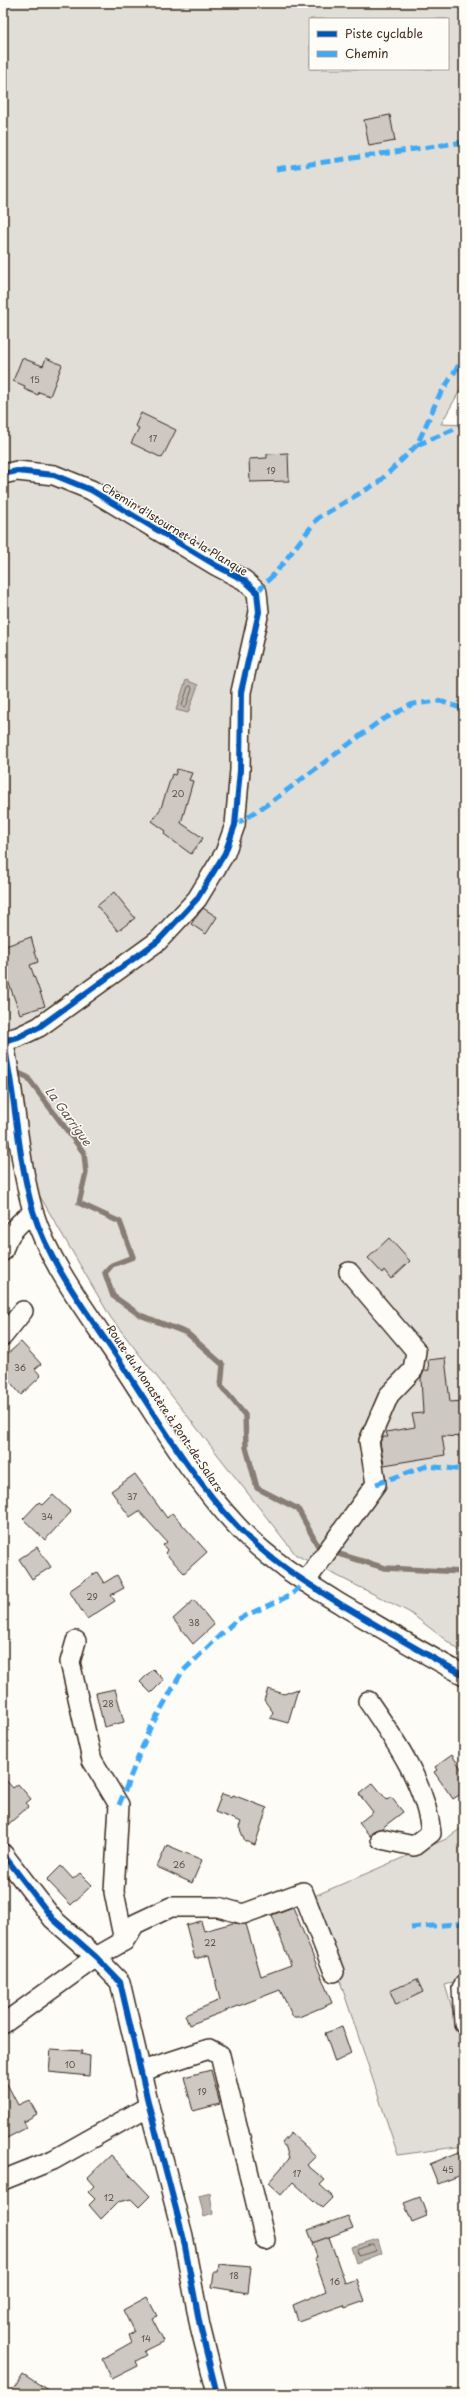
<svg xmlns="http://www.w3.org/2000/svg" width="467" height="2397" font-family="'Playpen Sans',sans-serif">
  <style>
    .green { fill: #e1ded7; stroke: #8e847a; fill-rule: evenodd }
    .water { fill: #bbb4ad; stroke: #887d74 }
    .lines { fill: none; stroke-linecap: round; stroke-linejoin: round }
    .shore { stroke: #6e6157; stroke-width: 1 }
    .stream { stroke: #887d74; stroke-width: 5.5 }
    .building { fill: #cdc8c2; stroke: #3b2a1e }
    .minor-casing { stroke: #3b2a1e; stroke-width: 22 }
    .minor { stroke: #fdfcf7; stroke-width: 19 }
    .quiet { stroke: #3fa9f5; stroke-width: 5; stroke-dasharray: 10 5; stroke-linecap: butt }
    .cycleway-casing { stroke: #fdfcf7; stroke-width: 8 }
    .cycleway { stroke: #0057b8; stroke-width: 6 }
    .labels { text-anchor: middle; dominant-baseline: central; stroke-width: 3; stroke-linejoin: round; paint-order: stroke }
    .number-label { font-size: 9px; fill: #605247 }
    .street-label { font-size: 11px; fill: #3b2a1e; stroke: #fdfcf7 }
    .water-label { font-size: 12px; font-style: italic; fill: #615349; stroke: #fdfcf7 }
  </style>
  <rect width="100%" height="100%" fill="#fdfcf7"/>
  <filter id="ink" filterUnits="userSpaceOnUse"><feTurbulence type="fractalNoise" baseFrequency=".025" numOctaves="2"/><feDisplacementMap in="SourceGraphic" scale="8" xChannelSelector="R" yChannelSelector="G"/><feConvolveMatrix kernelMatrix="1 2 1 2 8 2 1 2 1" color-interpolation-filters="sRGB"/></filter>
  <g filter="url(#ink)">
    <g class="green">
      <path d="M3,3H464V383L441,424L464,425V1654L409,1612L296,1555L111,1318L3,1133ZM310,19H448V69H310Z"/>
      <path d="M464,1826V1978L445,1985L464,2047V2146L398,2155L312,1897L446,1839Z"/>
    </g>
    <g class="water">
      <path d="M186,680L198,685L188,713L176,710Z"/>
      <path d="M210,2193L213,2214L204,2217L199,2196Z"/>
      <path d="M378,2239L382,2253L356,2263L351,2247Z"/>
    </g>
    <g class="lines">
      <g class="shore">
        <path d="M191,686L192,689L186,707L184,708L182,705L188,687Z"/>
        <path d="M374,2244L376,2251L358,2256L357,2250Z"/>
      </g>
      <path class="stream" d="M12,1070L27,1077L84,1153L86,1173L79,1203L120,1222L133,1257L112,1265L105,1273L113,1296L140,1315L187,1333L223,1365L221,1386L245,1415L246,1447L257,1488L298,1509L319,1548L385,1568L464,1572"/>
    </g>
    <g class="building">
      <path d="M390,115L395,141L369,146L364,120Z"/>
      <path d="M22,358L43,366L46,358L62,365L50,396L39,392L38,395L24,389L25,386L13,381Z"/>
      <path d="M141,413L176,430L162,458L131,443L139,428L135,426Z"/>
      <path d="M288,453L289,481L250,482L249,459L267,458V454Z"/>
      <path d="M177,769L192,773L189,780L193,781L181,823L203,838L191,854L164,834L166,831L152,821L161,808L172,774L175,775Z"/>
      <path d="M114,892L135,918L118,931L97,906Z"/>
      <path d="M203,908L217,917L206,934L191,924Z"/>
      <path d="M31,937L38,962L30,965L45,1006L20,1014L3,967V947Z"/>
      <path d="M389,1238L410,1261L391,1279L384,1270L382,1273L368,1258Z"/>
      <path d="M21,1342L41,1364L35,1369L41,1376L21,1395L3,1373V1358Z"/>
      <path d="M445,1358L450,1402L464,1401V1437L442,1436L445,1455L384,1465L380,1442L383,1437H388L386,1432L415,1427L412,1414L423,1413L421,1378L424,1371L429,1370L428,1360Z"/>
      <path d="M135,1474L167,1518L172,1513L207,1552L184,1573L165,1553L167,1550L163,1545L167,1542L139,1511L130,1517L111,1491Z"/>
      <path d="M53,1495L71,1512L45,1540L23,1519L39,1502L43,1505Z"/>
      <path d="M37,1547L51,1567L32,1579L19,1559Z"/>
      <path d="M97,1572L104,1583L117,1575L124,1588L111,1595L115,1601L87,1619L69,1591Z"/>
      <path d="M194,1600L214,1625L193,1644L173,1619Z"/>
      <path d="M153,1669L164,1680L151,1693L140,1682Z"/>
      <path d="M115,1689L124,1722L104,1727L96,1693Z"/>
      <path d="M268,1689L284,1694L298,1689L288,1723L270,1718L273,1712L264,1700Z"/>
      <path d="M452,1755L464,1773V1792L453,1799L434,1772L437,1770L435,1767Z"/>
      <path d="M3,1777L13,1788L18,1784L31,1799L26,1803L29,1806L3,1829Z"/>
      <path d="M373,1783L387,1800L391,1797L403,1812L382,1828L373,1831L370,1836L359,1823L373,1812L359,1794Z"/>
      <path d="M222,1794L232,1797L233,1795L267,1808L255,1845L245,1841L239,1827L241,1822L215,1812Z"/>
      <path d="M167,1845L202,1860L192,1883L157,1867Z"/>
      <path d="M61,1866L73,1879L80,1873L92,1885L71,1905L47,1880Z"/>
      <path d="M293,1907L332,2003L299,2017H293L280,1990L189,2025L185,2015L220,2000L209,1955L195,1959L186,1925L201,1921L204,1931L233,1923L246,1924L261,1976L291,1965L272,1915Z"/>
      <path d="M417,1979L423,1992L396,2005L390,1991Z"/>
      <path d="M342,2027L351,2054L335,2062L325,2033Z"/>
      <path d="M51,2049L82,2051L81,2054L90,2056L89,2076L49,2072Z"/>
      <path d="M211,2070L220,2104L193,2111L184,2077Z"/>
      <path d="M3,2076L18,2105L29,2100L37,2114L23,2122L26,2128L7,2138L3,2130V2123L8,2120L3,2110Z"/>
      <path d="M291,2133L316,2156L307,2165L325,2180L320,2185L333,2197L322,2208L293,2182L281,2195L268,2183L289,2159L286,2148L282,2143Z"/>
      <path d="M464,2150V2174L438,2184L430,2164Z"/>
      <path d="M111,2155L150,2196L139,2207L131,2199L118,2202L101,2219L89,2205L95,2199L88,2192L94,2186L87,2178Z"/>
      <path d="M420,2197L427,2216L412,2222L404,2203Z"/>
      <path d="M348,2216L353,2228L313,2243L308,2230Z"/>
      <path d="M329,2237L345,2283L357,2279L365,2301L345,2308L344,2305L298,2321L293,2305L326,2291L314,2258L317,2257L312,2243Z"/>
      <path d="M219,2264L251,2267L248,2293L212,2287L214,2272H218Z"/>
      <path d="M147,2297L157,2316L152,2318L164,2341L144,2351L147,2355L136,2361L138,2366L112,2379L102,2359L132,2342L129,2335L134,2332L123,2310Z"/>
      <path d="M23,2374L54,2394H10Z"/>
    </g>
    <g class="lines">
      <defs>
        <g id="minor">
          <path d="M3,474L17,471L54,475L91,490L217,566L244,580L257,592L259,612L241,692L240,770L235,825L225,853L197,899L158,941L39,1027L18,1037L3,1041"/>
          <path d="M3,1040C16,1097 17,1155 33,1211C48,1261 86,1311 115,1354C154,1412 189,1475 237,1526C267,1559 305,1582 342,1605C383,1629 423,1653 464,1675"/>
          <path d="M3,1251C7,1235 19,1222 33,1213"/>
          <path d="M3,1336L23,1311"/>
          <path d="M305,1582L376,1484L369,1441L389,1395L413,1370L416,1351L349,1272"/>
          <path d="M76,1641L70,1662L92,1760L119,1805L114,1892L124,1941"/>
          <path d="M368,1701C395,1740 426,1784 431,1833L414,1846L381,1839"/>
          <path d="M3,1854L53,1919L96,1957L120,1982L149,2106L183,2236L200,2326L217,2394"/>
          <path d="M464,1985L462,1988L464,2023"/>
          <path d="M3,2024L96,1957L124,1941L135,1924L171,1907H218L243,1914L303,1892L334,1972"/>
          <path d="M142,2071L209,2049L220,2055L265,2240"/>
          <path d="M3,2180L53,2160L149,2106"/>
        </g>
      </defs>
      <use href="#minor" class="minor-casing"/>
      <use href="#minor" class="minor"/>
      <g class="quiet">
        <path d="M276,169L464,142"/>
        <path d="M417,445L464,425"/>
        <path d="M257,592L277,571L318,518L379,482L417,445L438,398L464,357"/>
        <path d="M235,825L271,802L380,721L413,704L440,701L464,709"/>
        <path d="M376,1484L427,1466L464,1470"/>
        <path d="M119,1805L150,1728L182,1672L236,1620L291,1595L305,1582"/>
        <path d="M411,1928L464,1923"/>
      </g>
      <defs>
        <g id="cycleway">
          <path d="M3,474L17,471L54,475L91,490L217,566L244,580L257,592L259,612L241,692L240,770L235,825L225,853L197,899L158,941L39,1027L18,1037L3,1041"/>
          <path d="M3,1040C16,1097 17,1155 33,1211C48,1261 86,1311 115,1354C154,1412 189,1475 237,1526C267,1559 305,1582 342,1605C383,1629 423,1653 464,1675"/>
          <path d="M3,1854L53,1919L96,1957L120,1982L149,2106L183,2236L200,2326L217,2394"/>
        </g>
      </defs>
      <use href="#cycleway" class="cycleway-casing"/>
      <use href="#cycleway" class="cycleway"/>
    </g>
  </g>
  <g class="labels">
    <g class="number-label">
      <text x="35" y="379">15</text>
      <text x="153" y="438">17</text>
      <text x="271" y="470">19</text>
      <text x="178" y="793">20</text>
      <text x="20" y="1367">36</text>
      <text x="132" y="1496">37</text>
      <text x="47" y="1516">34</text>
      <text x="92" y="1596">29</text>
      <text x="194" y="1622">38</text>
      <text x="108" y="1703">28</text>
      <text x="179" y="1864">26</text>
      <text x="210" y="1942">22</text>
      <text x="70" y="2064">10</text>
      <text x="202" y="2091">19</text>
      <text x="448" y="2169">45</text>
      <text x="297" y="2173">17</text>
      <text x="109" y="2197">12</text>
      <text x="234" y="2275">18</text>
      <text x="335" y="2281">16</text>
      <text x="146" y="2338">14</text>
    </g>
    <g class="street-label">
      <text transform="translate(175 529) rotate(31)">Chemin d'Istournet à la Planque</text>
      <text transform="translate(165 1408) rotate(56)">Route du Monastère à Pont-de-Salars</text>
    </g>
    <g class="water-label">
      <text transform="translate(69 1116) rotate(54)">La Garrigue</text>
    </g>
  </g>
  <rect width="467" height="2397" fill="none" stroke="#fdfcf7" stroke-width="16"/>
  <rect x="8" y="8" width="451" height="2381" fill="none" stroke="#3b2a1e" stroke-width="1.5" filter="url(#ink)"/>
  <rect x="309" y="18" width="140" height="52" fill="#fdfcf7" stroke="#afa8a0"/>
  <rect x="317" y="31" width="20" height="6" fill="#0057b8" stroke="#afa8a0"/>
  <text x="345" y="38" font-size="12" fill="#3b2a1e">Piste cyclable</text>
  <rect x="317" y="51" width="20" height="6" fill="#3fa9f5" stroke="#afa8a0"/>
  <text x="345" y="58" font-size="12" fill="#3b2a1e">Chemin</text>
</svg>
